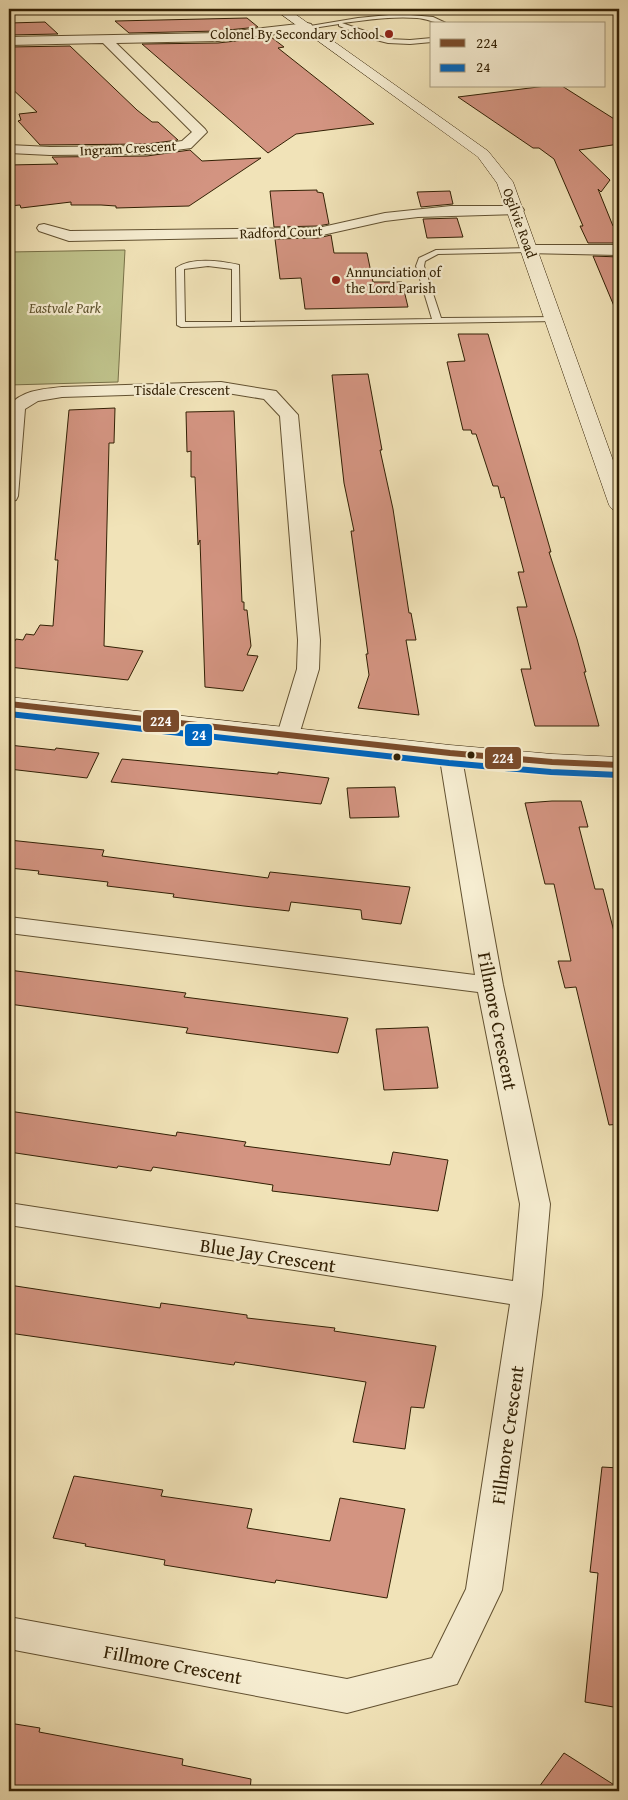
<svg xmlns="http://www.w3.org/2000/svg" width="628" height="1800" font-family="'Gentium Book Plus',serif">
  <style>
    .green { fill: #bfc28b; stroke: #787148 }
    .building { fill: #d39481; stroke: #322004 }
    .lines { fill: none; stroke-linecap: round; stroke-linejoin: round }
    .lane-casing { stroke: #625131; stroke-width: 2 }
    .street-casing { stroke: #625131; stroke-width: 2 }
    .secondary-casing { stroke: #322004; stroke-width: 1 }
    .lane { fill: #f6edd1; fill-rule: evenodd }
    .street { fill: #f6edd1; fill-rule: evenodd }
    .secondary { fill: #f6edd1; fill-rule: evenodd }
    .bus-1-casing { stroke: #f6edd1; stroke-width: 9 }
    .bus-2-casing { stroke: #f6edd1; stroke-width: 9 }
    .bus-1 { stroke: #7a4b2a; stroke-width: 6 }
    .bus-2 { stroke: #0065bd; stroke-width: 6 }
    .poi-dot { fill: #8f2418; stroke: #f6edd1; stroke-width: 2 }
    .bus-dot { fill: #322004; stroke: #f6edd1; stroke-width: 2 }
    .labels { text-anchor: middle; dominant-baseline: central; stroke-width: 4.5; stroke-linejoin: round; paint-order: stroke }
    .far-poi-label { font-size: 14px; fill: #322004; stroke: #f6edd1; text-anchor: end }
    .far-street-label { font-size: 14px; fill: #322004; stroke: #f6edd1 }
    .far-park-label { font-size: 14px; font-style: italic; fill: #5c512c; stroke: #f6edd1 }
    .near-street-label { font-size: 19px; fill: #322004; stroke: #f6edd1 }
    .line-badge { stroke: #f6edd1; stroke-width: 2 }
    .badge-label { font-size: 14px; text-anchor: middle; font-weight: bold; fill: #fff }
  </style>
  <rect width="100%" height="100%" fill="#f1e3b8"/>
  <filter id="stains"><feTurbulence type="fractalNoise" baseFrequency=".004" numOctaves="4"/><feColorMatrix values="0 0 0 0 .2 0 0 0 0 .09 0 0 0 0 .02 0 0 0 .5 -.17"/></filter>
  <radialGradient id="worn" r=".72"><stop offset=".6" stop-color="#630" stop-opacity="0"/><stop offset="1" stop-color="#630" stop-opacity=".3"/></radialGradient>
  <path class="green" d="M125,250L118,382L9,385V252Z"/>
  <g class="building">
    <path d="M247,18L258,27L218,31L129,33L115,21Z"/>
    <path d="M45,22L58,34L9,35V23Z"/>
    <path d="M271,37L284,47L278,48L374,124L296,134L268,153L142,44L218,43Z"/>
    <path d="M70,46L137,110L152,122H158L178,140L147,144L40,145L18,121L21,120L19,114L37,112L9,86V47Z"/>
    <path d="M546,86H562L619,122V144L579,150L610,180L601,192L598,189L613,226L619,225V243H588L580,226H583L554,159L539,148H533L458,97Z"/>
    <path d="M190,150L202,161L261,158L189,206L116,208V206L101,205H71V202L21,208L20,205L9,206V165L58,164L52,157L147,156Z"/>
    <path d="M317,190V192L323,193L329,224L318,226L274,227L270,191Z"/>
    <path d="M450,191L453,204L421,207L417,192Z"/>
    <path d="M457,218L463,237L427,238L423,219Z"/>
    <path d="M331,235L334,253H367L373,282H402L408,307L305,309L301,278L280,279L275,239L318,238Z"/>
    <path d="M593,256L619,257V318Z"/>
    <path d="M458,334H488L551,552H549L577,639L586,672H584L599,726H535L521,669H531L517,607H527L518,572H524L504,497L501,498L498,486H493L476,434H472L471,430H463L447,362L465,361Z"/>
    <path d="M368,374L382,450H380L393,509L409,613H411L416,640H406L419,715L358,708L369,675L366,654H368L351,531H354L344,483L332,375Z"/>
    <path d="M115,408L114,443H109L104,646L143,651L128,680L9,667V651L16,639L23,640L26,634L34,635L40,625L53,626L58,560H55L69,410Z"/>
    <path d="M234,411L242,602H244V610H247L251,646L247,655L258,656L243,691L205,687L200,540L198,545L195,477H191V451L187,452L186,412Z"/>
    <path d="M9,745L55,750L56,748L99,753L87,778L9,769Z"/>
    <path d="M122,759L278,774V772L329,778L321,804L111,782Z"/>
    <path d="M395,787L399,817L350,818L347,788Z"/>
    <path d="M552,801H581L588,827H579L595,889H603L619,951V1124L609,1125L576,987L565,988L558,961H571L554,884H545L525,803Z"/>
    <path d="M9,840L104,850L102,856L268,878L270,872L410,887L401,924L362,919L361,910L291,902L289,911L244,906L173,897L174,894L107,886L108,882L38,874L39,871L9,868Z"/>
    <path d="M9,970L186,993L184,997L348,1018L338,1053L186,1033L188,1028L9,1004Z"/>
    <path d="M428,1027L438,1088L384,1090L376,1029Z"/>
    <path d="M9,1111L176,1136L177,1132L246,1142L244,1146L390,1165L393,1152L448,1160L438,1211L272,1191L273,1185L153,1167L151,1171L118,1166L117,1168L9,1152Z"/>
    <path d="M9,1285L160,1308L161,1303L247,1315V1318L335,1328L334,1331L436,1346L424,1408L411,1407L405,1449L353,1442L366,1382L235,1362L234,1365L9,1333Z"/>
    <path d="M602,1467L619,1468V1708L585,1702L598,1573L590,1572Z"/>
    <path d="M74,1476L163,1490L161,1496L252,1509L247,1528L330,1541L340,1498L405,1509L387,1598L276,1580L275,1583L164,1565L165,1560L85,1546L86,1544L53,1538Z"/>
    <path d="M9,1723L40,1728L39,1732L183,1759L182,1765L251,1779L250,1791H9Z"/>
    <path d="M564,1753L619,1788V1791H536Z"/>
  </g>
  <g class="lines">
    <defs>
      <g id="lane">
        <path d="M399,14L433,17L448,24C437,24 428,19 417,18C392,16 367,20 342,23L388,39L410,40L432,38V42L410,44L388,43L372,39L339,26V24L307,29L304,27L358,18Z"/>
        <path d="M533,248V252H530L438,254L425,261L424,266L441,318L555,317L559,319L558,321L181,327L177,325L176,268C192,257 221,261 239,265L240,322L432,319L416,266L419,258L436,250ZM208,266L232,269V322H185L184,269Z"/>
      </g>
      <g id="street">
        <path d="M307,23L311,24L313,27L311,30L218,41L116,43L205,129L207,132L191,148L147,154L50,155L9,153V145L50,147L147,146L182,141L192,132L103,43L9,45V37L218,33Z"/>
        <path d="M451,206H517L522,207L524,210L522,213L517,214L418,217L385,221L318,236L69,241L39,231L37,228L39,225L44,224L70,231L318,228L385,213Z"/>
        <path d="M530,245H619V255L525,253L522,250L525,247Z"/>
        <path d="M221,382L276,391L298,415L320,640L319,669L299,735L296,740L288,742L280,740L277,735L297,669L298,640L280,416L264,399L221,392L62,397L38,401L25,409L18,496L16,500L9,502V406C22,390 43,389 62,387Z"/>
        <path d="M450,746L458,748L461,753L503,985L550,1204L542,1295L502,1590L457,1684L347,1713L9,1649V1617L347,1679L432,1658L466,1589L510,1304L9,1225V1203L513,1281L520,1204L478,992L9,933V917L475,975L439,753L442,748Z"/>
      </g>
      <g id="secondary">
        <path d="M274,9H288L488,151L513,182L619,477V511L612,509L609,505L497,183L478,157Z"/>
        <path d="M9,697L450,745L552,754L619,757V773L552,770L450,761L9,711Z"/>
      </g>
    </defs>
    <use href="#lane" class="lane-casing"/>
    <use href="#street" class="street-casing"/>
    <use href="#secondary" class="secondary-casing"/>
    <use href="#lane" class="lane"/>
    <use href="#street" class="street"/>
    <use href="#secondary" class="secondary"/>
    <defs>
      <path id="bus-1" d="M9,704L450,753L552,762L619,765"/>
      <path id="bus-2" d="M9,714L449,763L551,772L619,775"/>
    </defs>
    <use href="#bus-1" class="bus-1-casing"/>
    <use href="#bus-2" class="bus-2-casing"/>
    <use href="#bus-1" class="bus-1"/>
    <use href="#bus-2" class="bus-2"/>
  </g>
  <g class="poi-dot">
    <circle cx="389" cy="34" r="5"/>
    <circle cx="336" cy="280" r="5"/>
  </g>
  <g class="bus-dot">
    <circle cx="471" cy="755" r="4.5"/>
    <circle cx="397" cy="757" r="4.5"/>
  </g>
  <g class="labels">
    <g class="far-poi-label">
      <text x="379" y="34">Colonel By Secondary School</text>
      <text x="346" y="272" text-anchor="start">Annunciation of<tspan x="346" dy="16">the Lord Parish</tspan></text>
    </g>
    <g class="far-street-label">
      <text transform="translate(128 148) rotate(-3)">Ingram Crescent</text>
      <text transform="translate(520 223) rotate(70)">Ogilvie Road</text>
      <text transform="translate(281 232) rotate(-2)">Radford Court</text>
      <text x="182" y="390">Tisdale Crescent</text>
    </g>
    <g class="far-park-label">
      <text x="65" y="308">Eastvale Park</text>
    </g>
    <g class="near-street-label">
      <text transform="translate(498 1021) rotate(79)">Fillmore Crescent</text>
      <text transform="translate(268 1255) rotate(9)">Blue Jay Crescent</text>
      <text transform="translate(507 1435) rotate(-82)">Fillmore Crescent</text>
      <text transform="translate(173 1664) rotate(11)">Fillmore Crescent</text>
    </g>
  </g>
  <g class="line-badge">
    <rect x="142" y="709" width="38" height="24" rx="5" fill="#7a4b2a"/>
    <rect x="184" y="723" width="29" height="24" rx="5" fill="#0065bd"/>
    <rect x="484" y="746" width="38" height="24" rx="5" fill="#7a4b2a"/>
  </g>
  <g class="badge-label">
    <text x="161" y="726">224</text>
    <text x="199" y="740">24</text>
    <text x="503" y="763">224</text>
  </g>
  <rect width="628" height="1800" fill="none" stroke="#f1e3b8" stroke-width="30"/>
  <rect x="10" y="10" width="608" height="1780" fill="none" stroke="#322004" stroke-width="2.5"/>
  <rect x="15" y="15" width="598" height="1770" fill="none" stroke="#322004"/>
  <rect x="430" y="22" width="175" height="65" fill="#f6edd1" stroke="#a89b7f"/>
  <rect x="440" y="39" width="25" height="8" fill="#7a4b2a" stroke="#a89b7f"/>
  <text x="476" y="48" font-size="15" fill="#322004">224</text>
  <rect x="440" y="64" width="25" height="8" fill="#0065bd" stroke="#a89b7f"/>
  <text x="476" y="72" font-size="15" fill="#322004">24</text>
  <rect width="100%" height="100%" filter="url(#stains)"/>
  <rect width="100%" height="100%" fill="url(#worn)"/>
</svg>
